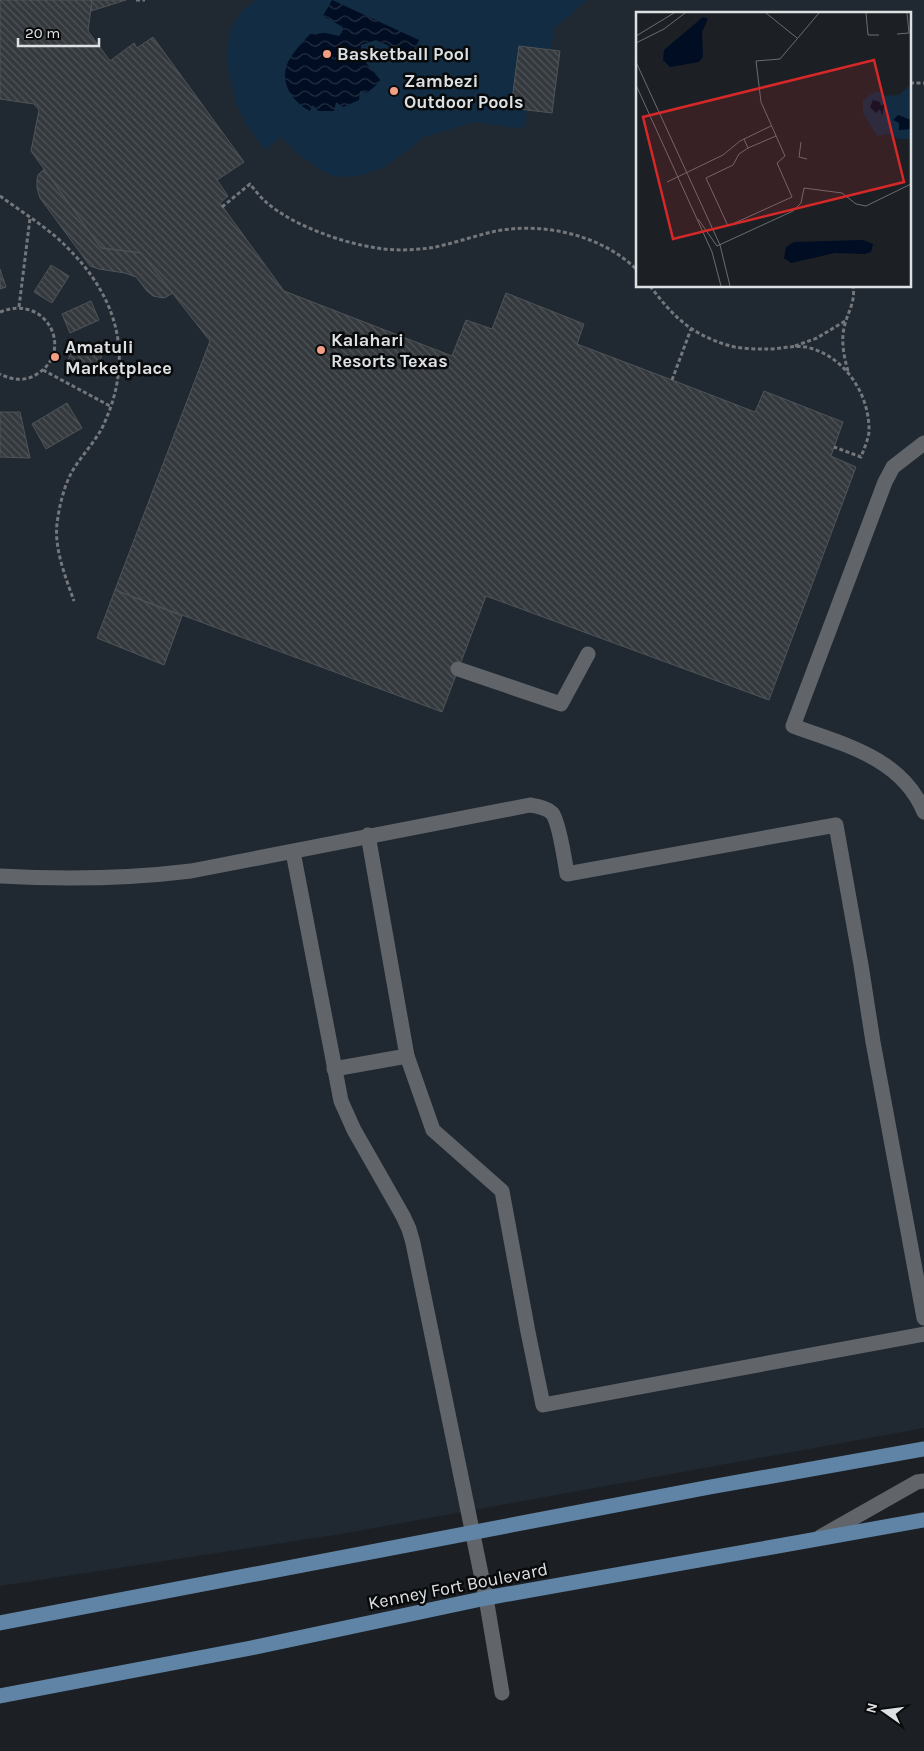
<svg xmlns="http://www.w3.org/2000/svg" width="924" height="1751" font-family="Karla,sans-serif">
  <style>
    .built { fill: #202831; fill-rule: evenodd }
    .grass { fill: #122c43 }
    .water { fill: url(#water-waves) }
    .building { fill: url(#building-back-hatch); stroke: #4f5458 }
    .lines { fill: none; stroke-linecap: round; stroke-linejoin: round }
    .path { stroke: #73767a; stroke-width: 3; stroke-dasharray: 4 2.5; stroke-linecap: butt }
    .minor { stroke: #61656a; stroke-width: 15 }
    .major { stroke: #6084a6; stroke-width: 15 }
    .poi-dot { fill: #f39f85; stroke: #080a0b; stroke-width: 2 }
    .labels { text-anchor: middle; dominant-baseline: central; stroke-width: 5; stroke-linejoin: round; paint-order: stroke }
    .poi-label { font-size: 18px; font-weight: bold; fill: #dee1e3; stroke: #080a0b; text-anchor: start }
    .street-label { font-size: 18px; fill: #dee1e3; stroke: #080a0b }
    .inset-road { fill: none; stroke: #6a6d70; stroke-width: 1 }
    .view { fill: #d62828; fill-opacity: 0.15; stroke: #d62828; stroke-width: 2.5 }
    .inset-edge { fill: none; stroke: #dee1e3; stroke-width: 2.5 }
  </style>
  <defs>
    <pattern id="water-waves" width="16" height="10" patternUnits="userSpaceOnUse" patternTransform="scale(1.25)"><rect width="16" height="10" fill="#000d22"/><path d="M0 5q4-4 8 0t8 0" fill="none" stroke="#253042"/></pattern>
    <pattern id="building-back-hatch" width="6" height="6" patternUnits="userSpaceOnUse" patternTransform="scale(1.25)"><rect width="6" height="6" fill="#34393d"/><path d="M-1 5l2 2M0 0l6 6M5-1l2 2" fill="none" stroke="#515559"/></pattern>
  </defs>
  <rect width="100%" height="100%" fill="#1c2024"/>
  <path class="built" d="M0,0H924V1428L341,1534L0,1586ZM638,14H910V286H638Z"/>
  <path class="grass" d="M258,0H587L573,13L555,27L550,49L560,51L552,113L527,110L524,129L475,122L424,137L408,150L385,167L359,176L336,177L324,172L298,154L281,137L265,150C255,137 244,123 238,107C224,72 218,18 258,0Z"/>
  <path class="water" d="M332,0L419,40L411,56L376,40L361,45C359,61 373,69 381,81L367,93L360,91L359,100L343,107L336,102L334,111H318L313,105L310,111C292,101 279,83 288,62C293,52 303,42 310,34L325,33L339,36L342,32L343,27L323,16Z"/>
  <g class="building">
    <path d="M0,0H92L88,31L110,61L134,43L137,48L153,37L244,162L217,180L228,196L220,203L284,291L452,356L466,320L492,329L506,293L584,324L577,344L672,380L755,412L764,391L843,422L831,456L856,467L769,700L486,596L442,712L115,590L210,341L141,253L101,248L31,151L39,110L34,104L0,99Z"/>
    <path d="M92,0H126L91,11Z"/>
    <path d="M519,46L560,51L552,113L511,108Z"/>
    <path d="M44,169L101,248L141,253L173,293L164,298L153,296L147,291L136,277L125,273L99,269L90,266L40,198L37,188V180L38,175Z"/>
    <path d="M51,265L69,276L52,303L34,292Z"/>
    <path d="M0,269L6,287L0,289Z"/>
    <path d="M91,301L99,320L70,333L62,314Z"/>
    <path d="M72,346L102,354L97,374L67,366Z"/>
    <path d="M67,403L82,428L46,449L32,424Z"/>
    <path d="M0,412H20L30,458L0,457Z"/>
    <path d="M115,590L182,616L164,665L97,638Z"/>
  </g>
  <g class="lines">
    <g class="path">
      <path d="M136,0H145"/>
      <path d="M910,83H924"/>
      <path d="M0,196C18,209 38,222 55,236C114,288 138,351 103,426C95,442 82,455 73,470C64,485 59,507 57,524C54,548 66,579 74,601"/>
      <path d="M222,207L250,184C255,190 260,197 266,202C292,225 342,243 377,248C394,251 413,250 430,248C452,244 474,236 496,231C544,222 603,235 638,271"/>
      <path d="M650,286C673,316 689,333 727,345C739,349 755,349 768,349C780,349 794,345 806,347C844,355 870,394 869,432C868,440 864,449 861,457L834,447"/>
      <path d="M19,307L30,218"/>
      <path d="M0,312C47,293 75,351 37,374C25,382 12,380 0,374"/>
      <path d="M795,346L817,338L845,321"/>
      <path d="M43,370L110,406"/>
      <path d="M848,371C844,357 841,342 844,328C847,313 856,302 853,286"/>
      <path d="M672,380L691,329"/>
    </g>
    <g class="minor">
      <path d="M924,443L893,467L885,482L793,726C843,744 902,758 924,812"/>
      <path d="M458,669L561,704L588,654"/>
      <path d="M293,852L341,1101L354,1130L403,1216L409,1229L413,1243L486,1598L502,1693"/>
      <path d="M0,876C67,880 125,879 191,871L530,805C537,806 547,808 552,813C559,821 565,862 567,874L836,825L861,965L873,1042L924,1318"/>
      <path d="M407,1056L433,1130L502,1191L528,1332L543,1405L924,1334"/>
      <path d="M334,1069L407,1056L368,835"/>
      <path d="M820,1537L917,1482L924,1481"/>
    </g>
    <g class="major">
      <path d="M0,1623L710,1487L924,1449"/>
      <path d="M0,1696L251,1648L486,1598L924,1520"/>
    </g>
  </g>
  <g class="poi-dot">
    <circle cx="327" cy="54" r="5"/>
    <circle cx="394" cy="91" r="5"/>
    <circle cx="321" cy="350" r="5"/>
    <circle cx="55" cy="357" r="5"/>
  </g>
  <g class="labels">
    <g class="poi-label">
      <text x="337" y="54">Basketball Pool</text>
      <text x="404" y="81">Zambezi<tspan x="404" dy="21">Outdoor Pools</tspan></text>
      <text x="331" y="340">Kalahari<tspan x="331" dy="21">Resorts Texas</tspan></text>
      <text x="65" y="347">Amatuli<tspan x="65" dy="21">Marketplace</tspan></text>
    </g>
    <g class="street-label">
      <text transform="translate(458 1586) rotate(-11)">Kenney Fort Boulevard</text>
    </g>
  </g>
  <g transform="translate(636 12)">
    <rect width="275" height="275" fill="#1c2024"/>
    <path d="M275,72V127H263L252,122L241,124L227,101V88L240,79L250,84L263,83Z" fill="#122c43"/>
    <path d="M67,5L72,7L66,20L67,45L63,50L34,55L27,48L28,38ZM237,88L244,90L245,94L249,91L246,104L244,97L240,101L234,95ZM262,103L275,108V117L263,118V111L257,108ZM227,228L237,232L235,240L229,242L199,241L155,251L148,246L150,235L158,230Z" fill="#000d22"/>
    <path class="inset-road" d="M130,1L161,26M230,1L232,23H243M261,22L273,21L271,1M0,24L38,1M0,31L28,17L49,1M0,50L84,233L94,274M0,73L76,240L85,274M108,127L112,136L140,124M165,130L163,145L171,147M112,136L103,142L97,153L70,166L92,214L156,185L141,151L149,144L125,90L120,49L144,47L183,1M31,170L87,143L104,129L135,114M62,207L81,234L157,199L165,191L168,176L206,181L220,192L230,194L275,172"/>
    <path class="view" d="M238,48L268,170L37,227L7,105Z"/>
    <rect width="275" height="275" class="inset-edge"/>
  </g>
  <g transform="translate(884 1711) rotate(284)" stroke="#080a0b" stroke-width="4" paint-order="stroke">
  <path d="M0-4L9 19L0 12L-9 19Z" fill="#dee1e3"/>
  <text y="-8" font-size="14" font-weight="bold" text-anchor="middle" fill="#dee1e3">N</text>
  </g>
  <path d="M18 38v8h81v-8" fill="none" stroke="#dee1e3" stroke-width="2.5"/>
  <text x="25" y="38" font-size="15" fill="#dee1e3" stroke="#080a0b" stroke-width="4" paint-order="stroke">20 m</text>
</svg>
